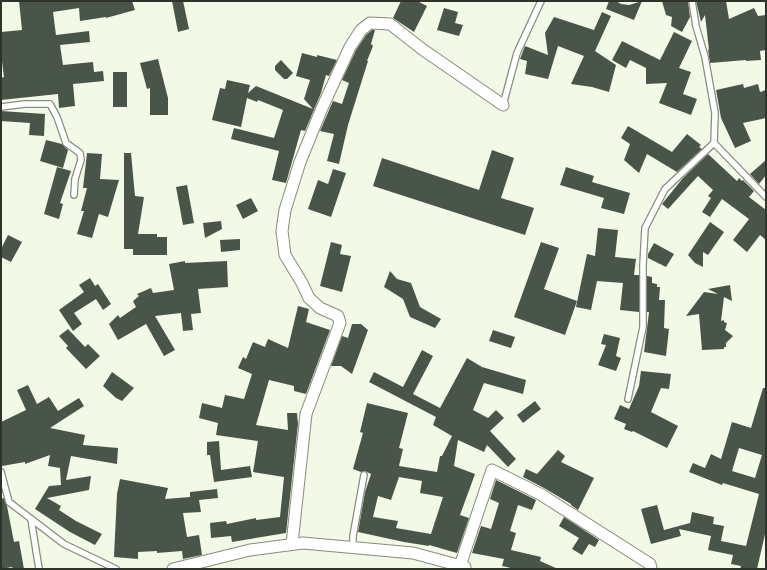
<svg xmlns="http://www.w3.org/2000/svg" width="767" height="570" font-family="'Fira Sans Condensed',sans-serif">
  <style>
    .building { fill: #4a554a; fill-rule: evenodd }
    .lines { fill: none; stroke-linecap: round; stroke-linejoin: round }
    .service-casing { stroke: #878c7c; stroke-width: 8 }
    .minor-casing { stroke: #878c7c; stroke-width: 13 }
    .service { stroke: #fff; stroke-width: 5.5 }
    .minor { stroke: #fff; stroke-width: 11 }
  </style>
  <rect width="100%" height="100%" fill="#f3f9e7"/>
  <g class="building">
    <path d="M19,1H132L135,10L106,18V17L80,21L79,8L53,12L56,35L89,31L90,42L60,45L63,65L93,62L94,72L103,71L104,81L73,84L75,106L59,108L58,94L1,100V78L4,77L1,54V32L22,30Z"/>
    <path d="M172,1H183L189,29L178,32Z"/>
    <path d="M401,1H417L427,6L414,32L393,18Z"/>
    <path d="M609,1H616L621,4L629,5L642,1L634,20L606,9Z"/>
    <path d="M662,1H688L690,17L682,32L671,26L672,17L666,15Z"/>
    <path d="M696,1H726L729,19L754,8L758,16L766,15V50L760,51L761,60L746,61V60L710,63L708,49L709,50L705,15L701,22Z"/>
    <path d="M444,8L458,12L455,23L463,25L459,36L437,30Z"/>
    <path d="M602,12L611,16L595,51L616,65L609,92L592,87L571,84L584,56L558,46L548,79L525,74L527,61L520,59L525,46L548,55L545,33L554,17L594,30Z"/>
    <path d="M372,30H375L371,44L373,46L367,61H368L348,125L339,164L327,161L334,134L320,131L333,101L342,104L349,83L342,80L356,50L366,35Z"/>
    <path d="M674,32L692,41L679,68L691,72L683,94L697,99L691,115L659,103L667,83L646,84V68L630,60L626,68L612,60L622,41L660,60Z"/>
    <path d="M302,53L317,57V55L337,60L329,76L326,75L321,93L305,131L301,130L286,183L272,180L279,151L231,139L234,128L274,138L283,110L258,100L257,102L247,98L241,127L212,120L220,88L225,89L227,80L250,85L248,93L256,86L313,109L304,99L310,80L296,76Z"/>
    <path d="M158,59L168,98V115H150V88L147,89L140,63Z"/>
    <path d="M281,60L293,73L287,79H284L275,70V66Z"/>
    <rect x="113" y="72" width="14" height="35"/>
    <path d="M743,84L744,88L758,84L760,92L766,90V118L743,123L751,141L735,148L721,118L716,90Z"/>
    <path d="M1,111L45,114L44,136L29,135L30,123L1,121Z"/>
    <path d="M628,126L672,152L687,134L701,145L699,147L702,149L677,172L647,154L639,173L624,160L630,144L621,138Z"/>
    <path d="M46,140L62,144L68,150L63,168L40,161Z"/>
    <path d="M492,150L514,158L501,198L534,208L525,235L373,186L382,158L479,190Z"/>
    <path d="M87,153L102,154L100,179L119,180L108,217L99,214L92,238L77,234L84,211H81L87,188H83Z"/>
    <path d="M124,153H131L135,196L144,197L138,234H157V237H167V255H133V249H124Z"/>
    <path d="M708,154L737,181L739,178L742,181L743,180L754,191L749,197L766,210V240L760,235L747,252L733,240L749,219L722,199L710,217L702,212L711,198L708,196L713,190L698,176L668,209L662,204L683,178Z"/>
    <path d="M766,160V175L759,184L750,174Z"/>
    <path d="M57,167L71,171L60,203L63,204L59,219L44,214Z"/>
    <path d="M566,167L594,176L592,182L630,193L624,214L601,208L604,198L560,185Z"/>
    <path d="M333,169L346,173L331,217L308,209L318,180L328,184Z"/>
    <path d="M187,185L194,223L183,225L176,187Z"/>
    <path d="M251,198L258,211L243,219L236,205Z"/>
    <path d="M221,221L222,229L205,238L203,223Z"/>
    <path d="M710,222L724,232L708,255L703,252V267L695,263L688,255Z"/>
    <path d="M598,228L618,230L615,257L636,259L634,275H639V312L620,310L623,283L597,281L591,310L576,307L587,254L595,256Z"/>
    <path d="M8,235L22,242L11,262L1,257V249Z"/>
    <path d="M240,239V250L221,252L220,240Z"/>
    <path d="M331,242L342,245L340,254L351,256L342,292L320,286Z"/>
    <path d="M541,242L559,248L544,289L577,301L565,335L514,317Z"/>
    <path d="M654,243L674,254L666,267L648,258V254Z"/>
    <path d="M185,261V263L227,261L228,287L198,289L201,313L191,314L193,330L183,331L181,313L155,316L175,350L164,356L146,324L118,340L109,324L118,315L120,318L136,307L133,301L139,296L137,294L151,288L153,293L174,290L169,264Z"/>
    <path d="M390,271L397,279L411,283L420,307L441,319L435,328L410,317L403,299L384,287Z"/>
    <path d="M647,276L652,277V283L657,284V287H660L659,300H665L664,328L669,329L666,356L644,352L649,312H647Z"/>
    <path d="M90,278L95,286L98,284L111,304L103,310L96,299L74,313L82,324L73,331L59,310L84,292L79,285Z"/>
    <path d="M730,285L732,301L724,297L721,321L724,320V322L727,323L725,330L733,336L726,343V347H724V349L702,350L699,314L686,316L704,292L718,294L708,289Z"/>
    <path d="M298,306L309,309L306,322L330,330L306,394L294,391V386L269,380L256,425L288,430L287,413H297L298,424L286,533L232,542L231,536L211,538L210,523L226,521L227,524L256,518V520L280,517L284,477L253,472L258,441L216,435L218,423L199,418L202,403L222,408L225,395L244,399L252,374L238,368L243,357L246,359L253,342L265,347L268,339L288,348Z"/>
    <path d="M352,324H361L368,330L352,374L341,366H331L342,336L348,338Z"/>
    <path d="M68,329L85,347L88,344L100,356L86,369L66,348L68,346L59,336Z"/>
    <path d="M493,330L515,337L511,348L489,341Z"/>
    <path d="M604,334L620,338L616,356L621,358L616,371L598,365L606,345L601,344Z"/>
    <path d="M422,350L433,356L413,394L440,408L467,358L482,367L526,380L523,394L484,383L473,410L488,418L496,410L504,418L490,431L516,459L508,467L487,445L484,452L458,440L454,466L475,474L460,515L469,518L457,553L429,545V546L404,542L358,532L365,492L371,474L365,471L361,472L353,469L363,433L360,432L367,403L408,413L399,448L403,449L399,466L437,472L440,456H442L452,436L433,425L436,417L369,382L374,372L403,387ZM399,477L422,481L420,493L443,497L431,534L396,528L398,521L373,517L378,496L391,500Z"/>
    <path d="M641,371L671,374L669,389L661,388L651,412L678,426L667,448L633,431L632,432L624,429L626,424L614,419L620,405L629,409L639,386Z"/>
    <path d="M112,372L134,388L122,401L116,398L103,386Z"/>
    <path d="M28,385L37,404L49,397L58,411L79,398L84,406L50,428L85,435L83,445L118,448L117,464L71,456L66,480L91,476L89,490L47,498L61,506L59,510L76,521L102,534L95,545L70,532L35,509L49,486L61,485L60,468L48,466L50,455L25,464V462L2,466L1,459V422L26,410L17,390Z"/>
    <path d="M763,388H766V530L757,569H740L741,566L731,564L733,555L708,550L711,536L679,529L681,536L651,544L641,509L657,505L664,530L690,523L692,512L714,517L713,524L724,526L721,541L746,546L759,494L723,483L722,485L689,472L693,463L705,468L711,454L721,459L732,422L751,428ZM739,448L762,455L755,478L732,471Z"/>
    <path d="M535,401L541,409L523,423L517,415Z"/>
    <path d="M219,441L221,470L250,466L252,477L214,482L210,455H207V442Z"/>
    <path d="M558,450L565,456L561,462L594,478L578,510L571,505V504L544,488L523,477L526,469L537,474Z"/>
    <path d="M120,479L168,488L165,499L190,497V492L217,489L218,498L199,500L201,512L183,513L187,537L199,535L202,555L183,559L182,551L157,553V551L138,552V559L114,557L117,494Z"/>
    <path d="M496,480L536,500L532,510L518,505L510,531L516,533L511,550L541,557L540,561L558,569H515L502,566L504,559L472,553L481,526L491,529L499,503L490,499Z"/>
    <path d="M4,498L7,506L14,542L19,541L24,569H13L12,567L1,569V499Z"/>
    <path d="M564,517L599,540L595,547L589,544L582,555L572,549L579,538L559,526Z"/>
  </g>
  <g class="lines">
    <defs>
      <g id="service">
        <path d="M692,1L696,26L705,57L715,113L714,143L766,197"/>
        <path d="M503,105L517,53L541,1"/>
        <path d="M1,107L25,104H50L57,117L66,143L80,153L81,160L75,179L74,195"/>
        <path d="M628,399L643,327V265L645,228L665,189L714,143"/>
        <path d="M1,472L9,502L64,544L116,569"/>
        <path d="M31,519L39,569"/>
        <path d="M353,547V536L364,475"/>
      </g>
      <g id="minor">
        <path d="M292,544L306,414L340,323L338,316L320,308L309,298L302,283L285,255L282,231L285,210L300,162L322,108L350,47L361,30L370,23L390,24L422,49L503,105"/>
        <path d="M460,566L492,470L540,494L650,564L651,569"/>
        <path d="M173,569L250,550L303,543L413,553L465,567V569"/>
      </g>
    </defs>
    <use href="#service" class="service-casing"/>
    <use href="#minor" class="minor-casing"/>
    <use href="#service" class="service"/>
    <use href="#minor" class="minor"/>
  </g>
  <rect width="767" height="570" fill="none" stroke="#30322c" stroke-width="4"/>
</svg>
